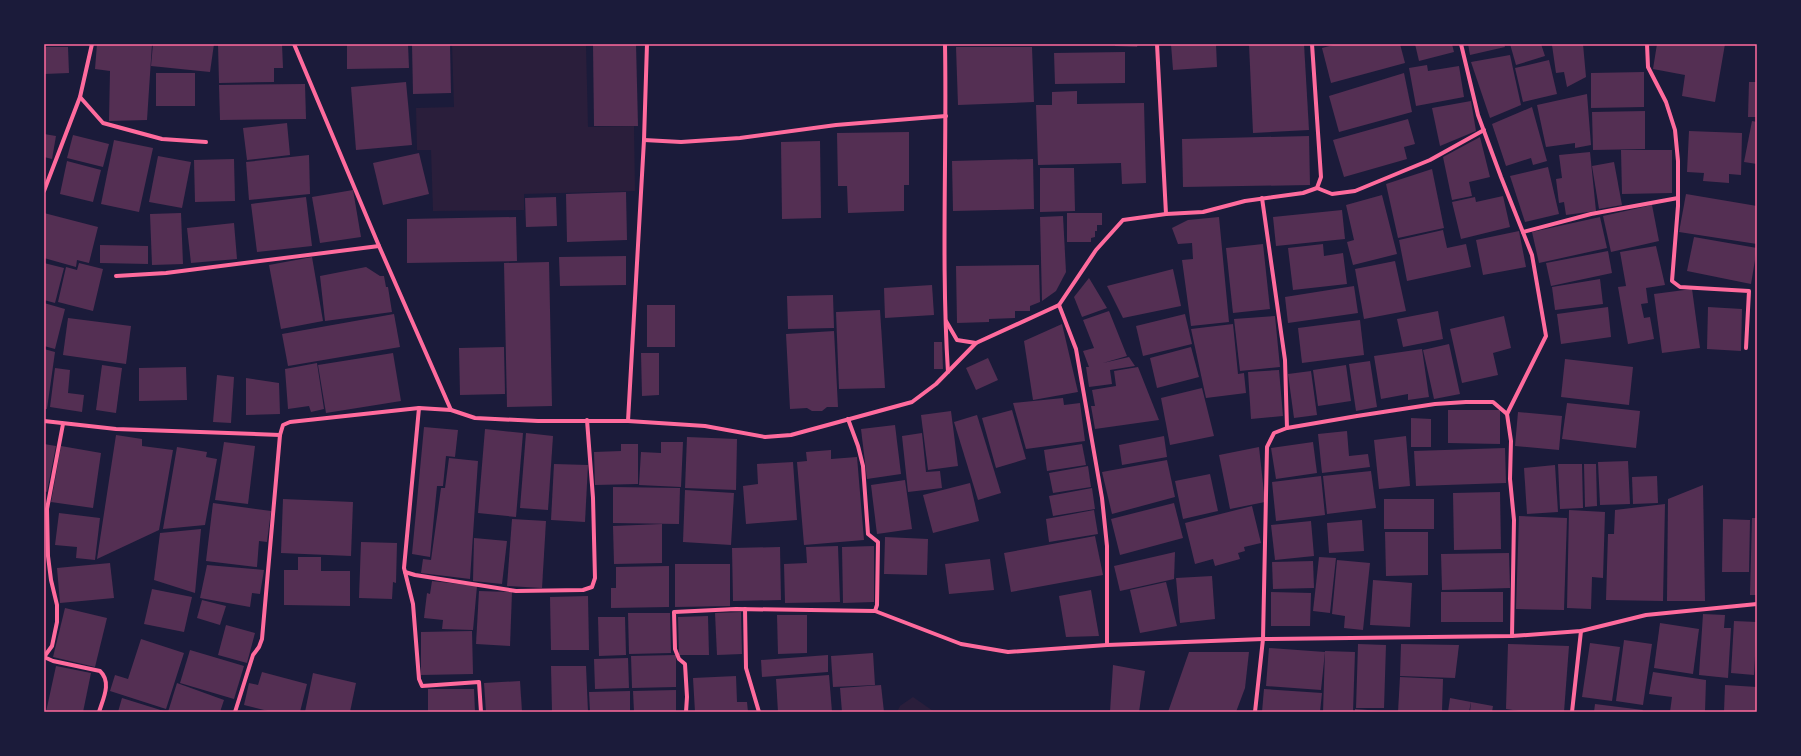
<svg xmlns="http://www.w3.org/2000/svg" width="1801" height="756" font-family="Manrope,sans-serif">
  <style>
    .green { fill: #2a1e3b }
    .building { fill: #542f53 }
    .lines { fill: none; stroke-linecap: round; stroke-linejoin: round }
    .minor { stroke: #ff6b9d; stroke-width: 4 }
    .neatline { fill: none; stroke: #ff6b9d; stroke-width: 1.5 }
  </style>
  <rect width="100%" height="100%" fill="#1b1b3a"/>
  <g class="green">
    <path d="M452,44H586L588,127L634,126L635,191L524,194V210L433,211L431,150H417L416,108L454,107Z"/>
    <path d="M913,697L933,711V712H897L900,706Z"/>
  </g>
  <g class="building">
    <path d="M97,44H152L147,120L109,121L110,71L95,69Z"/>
    <path d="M153,44H214L210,72L151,66Z"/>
    <path d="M218,44H282L283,68H274V82L219,83Z"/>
    <path d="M347,44H408L409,68L347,69Z"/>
    <path d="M412,44H450L451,93L413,94Z"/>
    <path d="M593,44H636L638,126H594Z"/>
    <path d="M1115,44H1138L1137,47L1115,46Z"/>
    <path d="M1171,44H1216L1217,67L1173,70Z"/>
    <path d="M1249,44H1304L1309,130L1253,133Z"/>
    <path d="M1337,44H1400L1405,63L1331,83L1322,48Z"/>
    <path d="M1415,44H1452L1454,52L1419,61Z"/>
    <path d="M1468,44H1504L1505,47L1470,55Z"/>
    <path d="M1510,44H1541L1545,56L1516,65Z"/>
    <path d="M1583,44L1586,77L1567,87L1564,72L1556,73L1552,45Z"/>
    <path d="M1657,44H1725L1715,102L1682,96L1685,75L1653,69Z"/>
    <path d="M44,47H68L69,73L44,74Z"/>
    <path d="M956,47H1032L1034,102L958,105Z"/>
    <path d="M1125,52V83L1055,84L1054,53Z"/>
    <path d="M1510,55L1521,105L1490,118L1471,62Z"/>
    <path d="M1549,60L1557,94L1523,102L1515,68Z"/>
    <path d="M1427,65L1428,71L1459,66L1464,97L1416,106L1409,68Z"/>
    <path d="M1644,72V107L1591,108V73Z"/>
    <rect x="156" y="73" width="39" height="33"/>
    <path d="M1404,73L1412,112L1339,132L1329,96Z"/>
    <path d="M406,82L412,145L356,150L351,87Z"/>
    <path d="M1749,82H1757V117H1748Z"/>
    <path d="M305,84L306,119L220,120L219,85Z"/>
    <path d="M1077,91V104L1144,103L1146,183L1122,184L1121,163L1038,165L1036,105H1052V92Z"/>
    <path d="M1587,94L1591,145L1575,148V143L1546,147L1537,105Z"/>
    <path d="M1471,101L1476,131L1440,146L1432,108Z"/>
    <path d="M1532,107L1547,161L1533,165L1531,158L1506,166L1492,124Z"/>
    <path d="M1645,111V149L1593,150L1592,112Z"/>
    <path d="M1408,119L1415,144L1404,147L1407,159L1344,177L1333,140Z"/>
    <path d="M1752,121L1757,122V164L1744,162Z"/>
    <path d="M287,123L290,155L247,160L243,128Z"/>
    <path d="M1689,131L1742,133L1741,175L1729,174V183L1703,181L1704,173L1687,172Z"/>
    <path d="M909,132V185H904V211L848,213L847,186H838L837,133Z"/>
    <path d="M44,134L56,136L52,159L44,157Z"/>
    <path d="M73,135L109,144L103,167L67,158Z"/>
    <path d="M1309,136L1310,185L1183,187L1182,139Z"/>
    <path d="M1480,137L1490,177L1469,182L1472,196L1452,200L1443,157Z"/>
    <path d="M114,140L153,148L139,212L101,204Z"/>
    <path d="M820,141L821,218L782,219L781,142Z"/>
    <path d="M1621,150H1672V193L1622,194Z"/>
    <path d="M1590,152L1596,211L1566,215L1564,202L1559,203L1556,179L1562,178L1559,155Z"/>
    <path d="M419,153L429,194L383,205L373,163Z"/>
    <path d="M309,155L310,194L249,200L246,162Z"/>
    <path d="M158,156L191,162L182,208L149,202Z"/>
    <path d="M234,159L235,201L195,202L194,160Z"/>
    <path d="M1033,159L1034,209L953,211L952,161Z"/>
    <path d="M67,161L101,170L93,202L60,194Z"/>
    <path d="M1614,162L1622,205L1599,209L1592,166Z"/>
    <path d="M1548,167L1559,214L1525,222L1510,176Z"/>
    <path d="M1040,168H1074L1075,211L1040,212Z"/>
    <path d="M1432,169L1444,228L1398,238L1386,184Z"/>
    <path d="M353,190L361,237L320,243L312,197Z"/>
    <path d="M626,192L627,240L567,242L566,194Z"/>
    <path d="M1686,194L1757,206V244L1679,232Z"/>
    <path d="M1382,195L1397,254L1353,265L1347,242L1354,240L1346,205Z"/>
    <path d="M1503,196L1510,227L1461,239L1452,202L1475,197L1476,202Z"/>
    <path d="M306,197L312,246L257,252L251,204Z"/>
    <path d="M556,197L557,226L526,227L525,198Z"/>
    <path d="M1652,205L1659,241L1611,252L1603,216Z"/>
    <path d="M1342,210L1345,239L1276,246L1273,217Z"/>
    <path d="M44,213L98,227L89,263L77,260L76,267L44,258Z"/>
    <path d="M181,213L183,264L152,265L150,214Z"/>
    <path d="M1067,213H1102V225H1097V231H1095V237L1091,238V242H1067Z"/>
    <path d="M1063,216L1066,272L1056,291L1042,301L1040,217Z"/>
    <path d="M516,217L517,261L407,263V219Z"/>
    <path d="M1219,217L1229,322L1191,326L1182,260L1193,259L1192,243L1178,244L1172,228L1188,220Z"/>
    <path d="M1600,217L1607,248L1539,263L1532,232Z"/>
    <path d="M234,223L237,259L191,263L187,228Z"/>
    <path d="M1443,230L1447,248L1466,244L1471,267L1407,281L1399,240Z"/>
    <path d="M1519,231L1526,267L1483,275L1476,240Z"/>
    <path d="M1694,237L1757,248L1751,284L1687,271Z"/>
    <path d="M1263,244L1270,309L1233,313L1226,248Z"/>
    <path d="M1323,244L1324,256L1343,253L1347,284L1293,290L1288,248Z"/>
    <path d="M100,245L148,246V264L100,263Z"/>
    <path d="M1656,246L1665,285L1646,288L1648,303L1641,304L1644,318L1650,317L1654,339L1628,344L1618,287L1626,286L1620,252Z"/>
    <path d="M1608,251L1612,273L1551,286L1546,263Z"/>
    <path d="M626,256V285L560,286L559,257Z"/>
    <path d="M312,257L323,321L281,329L269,265Z"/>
    <path d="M1395,261L1406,311L1364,319L1355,269Z"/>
    <path d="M549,262L552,406L507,407L504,263Z"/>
    <path d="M44,263L64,268L55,303L44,300Z"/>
    <path d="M79,263L103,269L93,311L58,302L66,267L77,270Z"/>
    <path d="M1039,265L1040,302L1030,306V311H1015V318L989,319V322L957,323L956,266Z"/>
    <path d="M366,267L380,276H384L386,287H388L392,312L325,321L320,276Z"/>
    <path d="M1173,269L1181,306L1123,318L1107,286Z"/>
    <path d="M1089,278L1107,308L1082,317L1074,297Z"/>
    <path d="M1600,279L1603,304L1555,310L1552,287Z"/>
    <path d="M932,285L934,315L885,318L884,288Z"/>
    <path d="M1354,286L1358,313L1288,323L1285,297Z"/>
    <path d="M1692,289L1700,348L1662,353L1654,294Z"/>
    <path d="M833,295L834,328L788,329L787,296Z"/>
    <path d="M44,303L65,309L55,349L44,346Z"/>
    <rect x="647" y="305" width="28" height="42"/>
    <path d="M1608,307L1611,337L1561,344L1557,314Z"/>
    <path d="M1708,307L1742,309L1741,351L1707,349Z"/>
    <path d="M880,310L885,388L839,389L836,312Z"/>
    <path d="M1109,311L1127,356L1103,363L1129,357L1135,366L1110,370L1112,384L1089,387L1086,367H1089L1083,351L1094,348L1083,320Z"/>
    <path d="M1438,311L1443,339L1403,347L1397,319Z"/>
    <path d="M394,314L400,347L288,366L282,334Z"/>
    <path d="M1185,314L1192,344L1143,356L1136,326Z"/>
    <path d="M1275,316L1280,367L1240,371L1234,319Z"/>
    <path d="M1504,316L1511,348L1493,353L1498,375L1462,383L1450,329Z"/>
    <path d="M68,318L131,326L126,364L63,355Z"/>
    <path d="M1360,320L1364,355L1302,363L1298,328Z"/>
    <path d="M1062,324L1078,392L1033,400L1024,341Z"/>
    <path d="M1233,324L1238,374L1244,373L1246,393L1206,398L1191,329Z"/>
    <path d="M834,331L838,407H827L822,411H812L807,408L790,409L786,334Z"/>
    <path d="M934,342H942L943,369H934Z"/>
    <path d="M1449,344L1460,394L1434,399L1423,350Z"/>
    <path d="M504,347L505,394L460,395L459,348Z"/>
    <path d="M1191,347L1199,377L1157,388L1150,358Z"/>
    <path d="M44,349L55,352L47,409H44Z"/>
    <path d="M1422,349L1429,397L1408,400V394L1381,399L1374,356Z"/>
    <path d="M393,353L401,401L326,413L318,365Z"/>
    <path d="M641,353H659V395L642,396Z"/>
    <path d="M988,358L998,380L976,390L966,368Z"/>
    <path d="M1565,359L1633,367L1629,405L1561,397Z"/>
    <path d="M1370,361L1377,407L1356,411L1349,364Z"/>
    <path d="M317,363L324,409L311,412L309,406L288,409L285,369Z"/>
    <path d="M102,365L122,368L116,413L96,410Z"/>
    <path d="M1346,365L1351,401L1318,406L1313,370Z"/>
    <path d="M186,367L187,400L139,401V368Z"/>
    <path d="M1138,367L1159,420L1095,429L1091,406H1095L1092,390L1116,386L1114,371Z"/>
    <path d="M55,368L70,370L68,393L84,395L82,412L50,407Z"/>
    <path d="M1279,370L1283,416L1251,419L1248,372Z"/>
    <path d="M1311,371L1317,415L1294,418L1288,374Z"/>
    <path d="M217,375L234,377L231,423L213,422Z"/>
    <path d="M246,378L279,383L280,414L246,415Z"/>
    <path d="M1202,388L1214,436L1170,445L1161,398Z"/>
    <path d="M1063,398L1064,405L1080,403L1085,441L1026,449L1013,403Z"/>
    <path d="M1567,403L1640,411L1636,448L1562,439Z"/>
    <path d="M1012,410L1026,459L996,468L982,418Z"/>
    <path d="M1448,410H1500V444L1448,443Z"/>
    <path d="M951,411L958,466L928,470L921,415Z"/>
    <path d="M1518,412L1562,416L1559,450L1515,446Z"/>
    <path d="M977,415L1001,493L978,500L954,422Z"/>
    <path d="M1411,418L1431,419V447H1411Z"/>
    <path d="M895,425L901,474L867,479L861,429Z"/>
    <path d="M424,427L458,430L455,457L446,456L443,486H437L430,557L412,554Z"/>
    <path d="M485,429L523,433L516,517L478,513Z"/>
    <path d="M1347,431L1349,456L1368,454L1370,467L1322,473L1318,434Z"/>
    <path d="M526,433L553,436L548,510L520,508Z"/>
    <path d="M922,433L926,472L940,471L942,488L908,492L902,436Z"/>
    <path d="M116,435L142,439V446L173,450L159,530L97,559Z"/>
    <path d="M1164,436L1167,457L1122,465L1119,445Z"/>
    <path d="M1406,436L1410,486L1379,489L1374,440Z"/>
    <path d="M687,437L737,439L736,490L685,488Z"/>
    <path d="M224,442L255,446L248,504L215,500Z"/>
    <path d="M661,442H683L681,487L639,485L641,452L661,453Z"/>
    <path d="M1313,442L1317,473L1276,479L1271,448Z"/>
    <path d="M44,444L56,446L47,492L44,491Z"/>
    <path d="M621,444H638V484L595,485L594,452L621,451Z"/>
    <path d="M1082,444L1086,465L1047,471L1044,450Z"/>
    <path d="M61,446L101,453L93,508L51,502Z"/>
    <path d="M177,447L207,452L206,457L217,459L205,525L163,529Z"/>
    <path d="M1259,447L1265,502L1230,509L1219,455Z"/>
    <path d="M1505,448L1506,483L1416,486L1414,451Z"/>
    <path d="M831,450V459L857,457L864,540L804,545L797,462L807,461L806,452Z"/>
    <path d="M449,458L478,461L470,579L421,573L423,559L431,560L441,488H445Z"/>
    <path d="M1167,460L1175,497L1112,514L1102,472Z"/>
    <path d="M1628,461L1630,504L1600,505L1598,462Z"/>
    <path d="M793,462L797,520L746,524L743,486L758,484L757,464Z"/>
    <path d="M554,464L588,465L585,522L551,520Z"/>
    <path d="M1558,464H1582L1583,508L1560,509Z"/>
    <path d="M1584,464H1596L1597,506L1585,507Z"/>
    <path d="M1555,465L1558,512L1527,514L1524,468Z"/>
    <path d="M1088,466L1091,487L1053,493L1049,473Z"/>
    <path d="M1371,471L1376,508L1327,514L1323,476Z"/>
    <path d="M1210,474L1218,511L1183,519L1175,481Z"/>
    <path d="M1321,476L1325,515L1276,521L1272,482Z"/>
    <path d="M1657,476L1658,503L1633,504L1632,477Z"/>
    <path d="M905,480L912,529L877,534L871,485Z"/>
    <path d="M970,483L979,521L933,533L923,495Z"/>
    <path d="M1703,485L1705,601H1667L1668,499Z"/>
    <path d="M613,487L680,488L679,524L613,523Z"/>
    <path d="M1092,488L1095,509L1053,516L1049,496Z"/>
    <path d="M685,490L734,493L731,545L683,542Z"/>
    <path d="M1500,492L1501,549L1454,550L1453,493Z"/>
    <path d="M283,499L353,502L351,556L281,553Z"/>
    <rect x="1384" y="499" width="50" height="30"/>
    <path d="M213,503L271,511L267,542L259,541L257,567L206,561Z"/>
    <path d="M1174,503L1183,538L1120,555L1111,519Z"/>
    <path d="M1665,504L1663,601L1606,600L1608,534H1614L1615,510Z"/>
    <path d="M1252,506L1261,543L1244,547L1245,551L1238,553L1240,559L1215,566L1213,559L1195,564L1185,523Z"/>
    <path d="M1094,510L1098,534L1049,542L1046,519Z"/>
    <path d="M1569,510L1605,512L1603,578L1592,577L1591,609L1567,608Z"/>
    <path d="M59,513L100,518L95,560L76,558L77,547L55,545Z"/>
    <path d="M1519,516L1567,518L1564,610L1516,609Z"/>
    <path d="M1752,518H1757V595H1750Z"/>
    <path d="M512,519L546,521L542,588L507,586Z"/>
    <path d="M1723,519L1750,520L1749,572H1722Z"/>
    <path d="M1362,520L1364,551L1329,553L1327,523Z"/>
    <path d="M1311,521L1314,556L1275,560L1271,525Z"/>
    <path d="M662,524V563L614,564L613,526Z"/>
    <path d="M201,529L195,593L154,580L160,533Z"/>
    <path d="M1385,532H1428V575L1386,576Z"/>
    <path d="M1095,536L1103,575L1011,592L1004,553Z"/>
    <path d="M885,537L928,539L927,575L884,574Z"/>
    <path d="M474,538L507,541L502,584L473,581Z"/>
    <path d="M361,542L397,543L396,583L393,582L392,599L359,598Z"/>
    <path d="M838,546L840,602L785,603L784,564L807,563L806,547Z"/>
    <path d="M874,546V602L843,603L842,547Z"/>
    <path d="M780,547L781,600L733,601L732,548Z"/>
    <path d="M1175,552L1174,579L1120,591L1114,566Z"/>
    <path d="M1509,553L1510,588L1442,590L1441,554Z"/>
    <path d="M298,557H321V571H350V606L284,605V570H298Z"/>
    <path d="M1319,557L1336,558L1330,613L1313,611Z"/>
    <path d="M990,559L994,590L949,594L945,564Z"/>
    <path d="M1337,560L1370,563L1363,630L1344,628L1345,616L1332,614Z"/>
    <path d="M1313,561L1314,588L1273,589L1272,562Z"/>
    <path d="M110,563L114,598L60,603L57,568Z"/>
    <path d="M675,564H730V606L675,607Z"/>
    <path d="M207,565L264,570L260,594L252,593L250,607L200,598Z"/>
    <path d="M669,566V607L611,608V588H616V567Z"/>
    <path d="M1212,576L1215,619L1180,623L1176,578Z"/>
    <path d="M1373,580L1412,583L1410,627L1370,625Z"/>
    <path d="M432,581L477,586L473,630L442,629L443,620L424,618L427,593L430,594Z"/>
    <path d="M1166,582L1177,626L1140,633L1130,590Z"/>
    <path d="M152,589L192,597L184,632L144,624Z"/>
    <path d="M1091,590L1099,636L1066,637L1059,596Z"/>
    <path d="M479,591L512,592L510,646L476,644Z"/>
    <path d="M1271,592L1311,593L1310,626H1271Z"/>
    <rect x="1441" y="592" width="62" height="30"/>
    <path d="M588,596L589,650H551L550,597Z"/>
    <path d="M202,600L226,606L220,625L197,618Z"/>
    <path d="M65,608L107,618L95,667L53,657Z"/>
    <path d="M741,612L742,654L717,655L715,613Z"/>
    <path d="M628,613H670L671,653L629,654Z"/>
    <path d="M1703,614L1725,615L1724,628H1731L1728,678L1699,675Z"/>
    <path d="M777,615H807V653L778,654Z"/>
    <path d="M708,616L709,655H679L678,617Z"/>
    <path d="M598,617H625L626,655L599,656Z"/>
    <path d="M1734,621L1757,622L1754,675L1731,673Z"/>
    <path d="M1660,623L1699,629L1693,674L1654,668Z"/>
    <path d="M226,625L255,633L247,663L218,655Z"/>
    <path d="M472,631L473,674L421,675V632Z"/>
    <path d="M141,639L184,653L166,709L110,691L115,675L128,679Z"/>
    <path d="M1624,640L1652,644L1643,705L1616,701Z"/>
    <path d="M1590,643L1620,647L1612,701L1582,697Z"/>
    <path d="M1358,644L1386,645L1384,708H1356Z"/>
    <path d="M1401,644L1459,645L1455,678L1400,676Z"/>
    <path d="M1508,644L1569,646L1564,712H1526L1506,709Z"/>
    <path d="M1269,648L1325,652L1321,690L1266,686Z"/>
    <path d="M190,650L244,666L234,699L180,683Z"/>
    <path d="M1325,651L1355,652L1353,712H1323Z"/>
    <path d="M1189,652H1249L1245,688L1236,712H1168Z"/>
    <path d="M873,653L875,685L833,687L831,656Z"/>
    <path d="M676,655V687L632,688L631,656Z"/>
    <path d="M828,655V672L762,677L761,660Z"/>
    <path d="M628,658L629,688L595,689L594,659Z"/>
    <path d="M1113,665L1145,671L1139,712H1110Z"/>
    <path d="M56,666L91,673L83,712H46Z"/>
    <path d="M551,666H586L588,712H552Z"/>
    <path d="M262,672L307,684L300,712H272L244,705L249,683L258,685Z"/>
    <path d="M1653,672L1706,680L1705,712H1670L1672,697L1649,694Z"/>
    <path d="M313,673L356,683L350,712H305Z"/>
    <path d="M829,675L832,712H778L776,679Z"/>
    <path d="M736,676L737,702H747L748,712H695L693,678Z"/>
    <path d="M1400,677L1443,679L1442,712H1398Z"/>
    <path d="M520,681L522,712H486L484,683Z"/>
    <path d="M177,683L224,700L220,712H168Z"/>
    <path d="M881,685L884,712H842L840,688Z"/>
    <path d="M1725,685L1757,687V712H1724Z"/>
    <path d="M428,689H474L475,712H428Z"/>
    <path d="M1264,689L1322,693L1320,712H1262Z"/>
    <path d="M676,690V712H634L633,691Z"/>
    <path d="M630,691V712H590L589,692Z"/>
    <path d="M122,698L167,712H118Z"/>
    <path d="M1450,698L1471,702L1469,712H1448Z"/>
    <path d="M1471,702L1493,706L1492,712H1470Z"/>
    <path d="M1595,704L1643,710L1642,712H1594Z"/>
    <path d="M1355,709L1381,711V712H1355Z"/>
  </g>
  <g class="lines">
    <g class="minor">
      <path d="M294,44L379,246L451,410"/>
      <path d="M945,44C947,153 941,263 948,372"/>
      <path d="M1157,44L1166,214"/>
      <path d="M1461,44L1478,115L1501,177L1532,255L1546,336L1507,414"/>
      <path d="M1647,44L1648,67L1666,102L1675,130L1678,161V206L1672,281L1680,287L1749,291L1746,348"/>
      <path d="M80,97L103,123L162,139L206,142"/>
      <path d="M644,140L681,142L740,138L836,125L946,116"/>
      <path d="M1317,188L1332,194L1355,191L1430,160L1484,130"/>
      <path d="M44,191L80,97L92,44"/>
      <path d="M1262,198L1285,360L1287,428"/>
      <path d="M1523,232L1591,214L1678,198"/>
      <path d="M116,276L166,273L379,246"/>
      <path d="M1059,305L1076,349L1102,498L1107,546V645"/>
      <path d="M946,321L957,340L976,343"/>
      <path d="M419,408L404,568L413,604L419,679L422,686L479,682L481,712"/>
      <path d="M44,421L116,429L280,435"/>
      <path d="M628,421L644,140L647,44"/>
      <path d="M405,572L415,575L516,591L583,590L592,587L595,578L593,498L587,420"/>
      <path d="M745,609L746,668L759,712"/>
      <path d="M875,611L961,644L1008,652L1107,645L1263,639L1512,636L1581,631L1646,615L1757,604"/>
      <path d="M44,657L52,646L57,622V605L51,580L48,556L47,509L63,424"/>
      <path d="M44,657L53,661L100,671C112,682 103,699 99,712"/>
      <path d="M235,712L253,655L259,647L262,639L280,435L283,425L290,422L419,408L451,410L475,418L538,421H628L705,426L765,437L791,435L912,402L936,384L976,343L1059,305L1096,250L1123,220L1166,214L1203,212L1245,201L1303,193L1317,188L1321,177L1312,44"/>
      <path d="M686,712L687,697L685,664L679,659L675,649L674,612L736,609L875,611L877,605L878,542L868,534L863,466L858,446L848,419"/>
      <path d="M1255,712L1263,639L1267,447L1274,433L1287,428L1357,416L1435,404L1466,402H1493L1507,414L1511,441L1510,479L1514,520L1512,636"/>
      <path d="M1572,712L1581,631"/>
    </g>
  </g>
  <rect width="1801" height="756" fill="none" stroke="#1b1b3a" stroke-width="90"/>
  <rect x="45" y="45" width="1711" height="666" class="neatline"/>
</svg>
